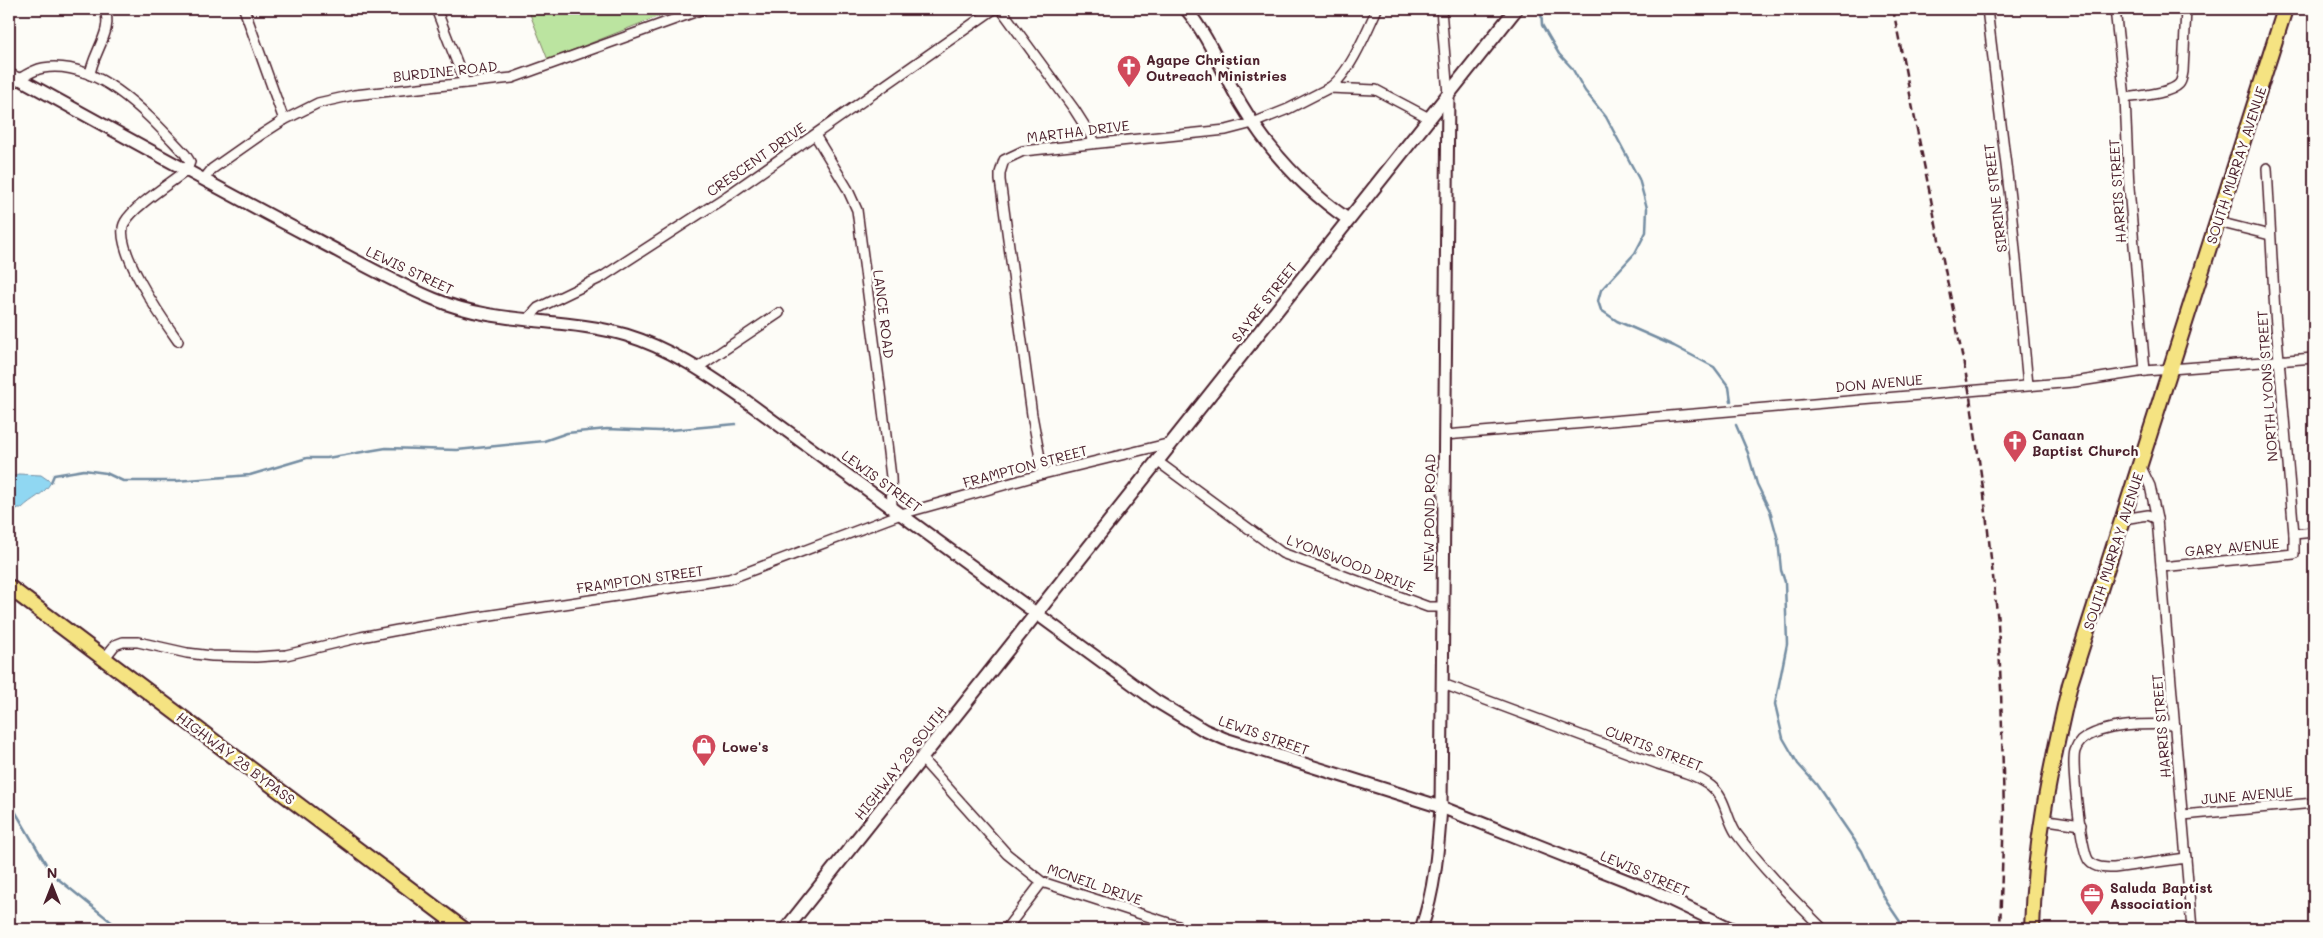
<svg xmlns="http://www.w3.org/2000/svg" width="2323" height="938" font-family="Mali,sans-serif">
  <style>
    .green { fill: #bbe4a0; stroke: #828266 }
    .water { fill: #90d7f2; stroke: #748da2 }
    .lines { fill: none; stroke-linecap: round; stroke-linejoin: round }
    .stream { stroke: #748da2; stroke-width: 2.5 }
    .minor-casing { stroke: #4a1f2b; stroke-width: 12 }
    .tertiary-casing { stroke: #4a1f2b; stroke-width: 15 }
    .secondary-casing { stroke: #4a1f2b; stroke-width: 16 }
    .primary-casing { stroke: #4a1f2b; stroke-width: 18 }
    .trunk-casing { stroke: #4a1f2b; stroke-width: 18 }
    .minor { stroke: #fdfcf7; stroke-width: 9 }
    .tertiary { stroke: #fdfcf7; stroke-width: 11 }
    .secondary { stroke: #fdfcf7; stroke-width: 12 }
    .primary { stroke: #f5e382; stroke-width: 14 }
    .trunk { stroke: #f5e382; stroke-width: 14 }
    .rail { stroke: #4a1f2b; stroke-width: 2.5; stroke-dasharray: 8 4; stroke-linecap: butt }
    .labels { text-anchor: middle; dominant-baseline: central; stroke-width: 5; stroke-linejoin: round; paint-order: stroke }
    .poi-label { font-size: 14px; font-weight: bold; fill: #4a1f2b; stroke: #fdfcf7; text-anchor: start }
    .street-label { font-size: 14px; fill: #4a1f2b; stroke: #fdfcf7 }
  </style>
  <rect width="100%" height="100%" fill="#fdfcf7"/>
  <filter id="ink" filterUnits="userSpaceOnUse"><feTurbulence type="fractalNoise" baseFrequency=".02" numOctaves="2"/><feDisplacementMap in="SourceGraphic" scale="10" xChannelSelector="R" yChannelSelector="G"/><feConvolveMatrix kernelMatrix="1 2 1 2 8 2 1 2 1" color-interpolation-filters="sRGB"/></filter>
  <g filter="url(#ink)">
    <path class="green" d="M528,9H677L548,60Z"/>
    <path class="water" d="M18,474L41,475L51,482C44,495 32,498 22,508H18L9,517V479Z"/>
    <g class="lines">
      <g class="stream">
        <path d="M1541,9L1542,25L1559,54L1572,68L1585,91L1606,117L1639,179L1647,208L1646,232L1635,253L1601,290L1598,301L1601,310L1617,321L1674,346L1714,367L1729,387L1731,401"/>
        <path d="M1736,425L1748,453L1757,484L1770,511L1778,540L1781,570L1785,582L1787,644L1775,704L1783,738L1798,764L1816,784L1862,851L1886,901L1905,929"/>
        <path d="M51,482L54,475L84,470L106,473L123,481H176L250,475L307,458H327L386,448L457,450L544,441L567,433L607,429L660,431L736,424"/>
        <path d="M9,801L52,874L120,929"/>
      </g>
      <defs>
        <g id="minor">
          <path d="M244,9L284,120"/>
          <path d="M436,9L465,83"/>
          <path d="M1001,9L1074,109L1095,142"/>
          <path d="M1441,9L1448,95"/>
          <path d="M1987,9L2010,198L2028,385"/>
          <path d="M2115,9L2125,98L2129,188L2145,371"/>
          <path d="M9,73L20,79"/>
          <path d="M90,75C92,54 115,29 104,9"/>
          <path d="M9,85C19,80 31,70 43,68C100,59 150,117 185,154L190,162L187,170C171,183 134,206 125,222C111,245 163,320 178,341"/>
          <path d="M1329,88C1349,75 1367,31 1377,9"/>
          <path d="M2125,98C2138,96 2170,94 2179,84C2182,81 2182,76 2183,72L2186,9"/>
          <path d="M815,135L847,188L857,210L881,394L891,477L892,507"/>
          <path d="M2267,168L2275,313L2294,534"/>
          <path d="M204,179L212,169L259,136L284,120L318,103L354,95L512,78L703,9"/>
          <path d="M2218,222L2270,235"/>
          <path d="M527,320L538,308L602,277L727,196L994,9"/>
          <path d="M697,368L779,313"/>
          <path d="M1445,435L2074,382L2145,371L2314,358"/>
          <path d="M1157,461L1282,553L1428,607H1443"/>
          <path d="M2140,465L2150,486L2157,519L2192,929"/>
          <path d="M1043,474L1032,415L1000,180V173L1004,160L1023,151L1226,130L1253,123L1288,109L1329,88L1376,90L1429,118"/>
          <path d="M2123,519L2148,515L2157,519"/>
          <path d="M2161,567L2294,554V534L2314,532"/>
          <path d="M104,659L115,645L123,642H138L187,653L212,656L256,657L286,655L361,637L419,626L729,579L901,514L1043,474L1171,443"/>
          <path d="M1443,684L1658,764C1676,770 1696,774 1711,786C1726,798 1726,818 1736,833C1761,867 1793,899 1823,929"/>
          <path d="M2175,725C2149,724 2102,723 2081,741C2079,743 2076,748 2075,751C2071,763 2081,852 2089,861C2095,868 2105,868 2114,868L2186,858"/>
          <path d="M922,759L1007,854L1042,882L1187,929"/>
          <path d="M2183,815L2314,803"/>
          <path d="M2041,819L2081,825"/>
          <path d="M1006,929L1042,882"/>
        </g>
        <g id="tertiary">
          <path d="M1186,9C1209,37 1222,72 1241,104C1269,151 1304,189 1349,220"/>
          <path d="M20,79C116,132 212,185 309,236C350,257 391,281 434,299C495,325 563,317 626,335C669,348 706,373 742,398L1156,701L1204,730L1225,739L1441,807L1648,889L1732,929"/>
          <path d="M1421,929C1435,890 1438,848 1441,807L1448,95"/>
        </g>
        <path id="secondary" d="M786,929L1516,9"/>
        <path id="primary" d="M2032,929C2034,845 2051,766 2070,684L2285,9"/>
        <path id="trunk" d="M9,587L463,929"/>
      </defs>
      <use href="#minor" class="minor-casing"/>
      <use href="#tertiary" class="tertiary-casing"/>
      <use href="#secondary" class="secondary-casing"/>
      <use href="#primary" class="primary-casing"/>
      <use href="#trunk" class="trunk-casing"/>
      <use href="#minor" class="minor"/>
      <use href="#tertiary" class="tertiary"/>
      <use href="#secondary" class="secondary"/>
      <use href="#primary" class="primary"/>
      <use href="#trunk" class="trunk"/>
      <path class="rail" d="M1893,9L1969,390L1984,495L1998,622L2001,690L2004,814L2000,929"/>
    </g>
  </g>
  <defs>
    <symbol id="church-pin" viewBox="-11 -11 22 30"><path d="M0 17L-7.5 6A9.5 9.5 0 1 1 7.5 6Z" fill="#d1495b" stroke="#fdfcf7"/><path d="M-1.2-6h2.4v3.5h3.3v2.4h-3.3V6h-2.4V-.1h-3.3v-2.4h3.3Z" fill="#fff"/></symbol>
    <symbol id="shop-pin" viewBox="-11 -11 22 30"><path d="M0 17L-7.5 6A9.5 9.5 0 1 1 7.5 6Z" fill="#d1495b" stroke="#fdfcf7"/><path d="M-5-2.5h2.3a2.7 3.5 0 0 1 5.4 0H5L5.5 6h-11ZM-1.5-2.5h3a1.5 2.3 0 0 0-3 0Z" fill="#fff"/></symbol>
    <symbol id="office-pin" viewBox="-11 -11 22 30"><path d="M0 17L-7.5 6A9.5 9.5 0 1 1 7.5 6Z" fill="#d1495b" stroke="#fdfcf7"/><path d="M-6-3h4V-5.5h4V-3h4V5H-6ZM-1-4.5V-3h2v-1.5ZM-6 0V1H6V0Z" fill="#fff"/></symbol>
  </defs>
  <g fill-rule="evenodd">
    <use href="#church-pin" x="1115" y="53" width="28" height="38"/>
    <use href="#church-pin" x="2001" y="428" width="28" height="38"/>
    <use href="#shop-pin" x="690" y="732" width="28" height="38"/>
    <use href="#office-pin" x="2078" y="881" width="28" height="38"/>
  </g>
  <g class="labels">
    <g class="poi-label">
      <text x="1146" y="59">Agape Christian<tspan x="1146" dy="16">Outreach Ministries</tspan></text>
      <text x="2032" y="434">Canaan<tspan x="2032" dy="16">Baptist Church</tspan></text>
      <text x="722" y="746">Lowe's</text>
      <text x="2110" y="887">Saluda Baptist<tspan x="2110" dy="16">Association</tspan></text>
    </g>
    <g class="street-label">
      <text transform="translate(445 71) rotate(-6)">BURDINE ROAD</text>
      <text transform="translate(1078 131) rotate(-7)">MARTHA DRIVE</text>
      <text transform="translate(756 159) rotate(-35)">CRESCENT DRIVE</text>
      <text transform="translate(2236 165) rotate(-72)">SOUTH MURRAY AVENUE</text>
      <text transform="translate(2117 191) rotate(-94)">HARRIS STREET</text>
      <text transform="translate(1995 198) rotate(-97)">SIRRINE STREET</text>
      <text transform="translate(410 270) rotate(25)">LEWIS STREET</text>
      <text transform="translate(1264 302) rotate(-52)">SAYRE STREET</text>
      <text transform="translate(884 314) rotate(83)">LANCE ROAD</text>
      <text transform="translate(1879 383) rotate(-5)">DON AVENUE</text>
      <text transform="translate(2267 386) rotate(-94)">NORTH LYONS STREET</text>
      <text transform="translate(1025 466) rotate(-15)">FRAMPTON STREET</text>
      <text transform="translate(882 481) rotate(36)">LEWIS STREET</text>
      <text transform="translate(1429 513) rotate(-89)">NEW POND ROAD</text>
      <text transform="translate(2232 547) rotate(-5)">GARY AVENUE</text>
      <text transform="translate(2113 551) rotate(-72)">SOUTH MURRAY AVENUE</text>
      <text transform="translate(1351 563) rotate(21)">LYONSWOOD DRIVE</text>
      <text transform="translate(640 579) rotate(-8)">FRAMPTON STREET</text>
      <text transform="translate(2161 726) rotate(-95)">HARRIS STREET</text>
      <text transform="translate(1264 735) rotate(19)">LEWIS STREET</text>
      <text transform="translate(1654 748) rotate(21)">CURTIS STREET</text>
      <text transform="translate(236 758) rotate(37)">HIGHWAY 28 BYPASS</text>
      <text transform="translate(900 763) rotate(-52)">HIGHWAY 29 SOUTH</text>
      <text transform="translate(2247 795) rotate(-5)">JUNE AVENUE</text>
      <text transform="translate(1645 873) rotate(23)">LEWIS STREET</text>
      <text transform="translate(1095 884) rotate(19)">MCNEIL DRIVE</text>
    </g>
  </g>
  <rect width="2323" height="938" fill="none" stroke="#fdfcf7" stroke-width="30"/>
  <rect x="15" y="15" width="2293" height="908" fill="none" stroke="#4a1f2b" stroke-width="2" filter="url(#ink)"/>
  <g transform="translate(52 886)" stroke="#fdfcf7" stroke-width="4" paint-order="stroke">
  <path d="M0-4L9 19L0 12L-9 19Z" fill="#4a1f2b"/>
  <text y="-8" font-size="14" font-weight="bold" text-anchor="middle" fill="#4a1f2b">N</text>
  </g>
</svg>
